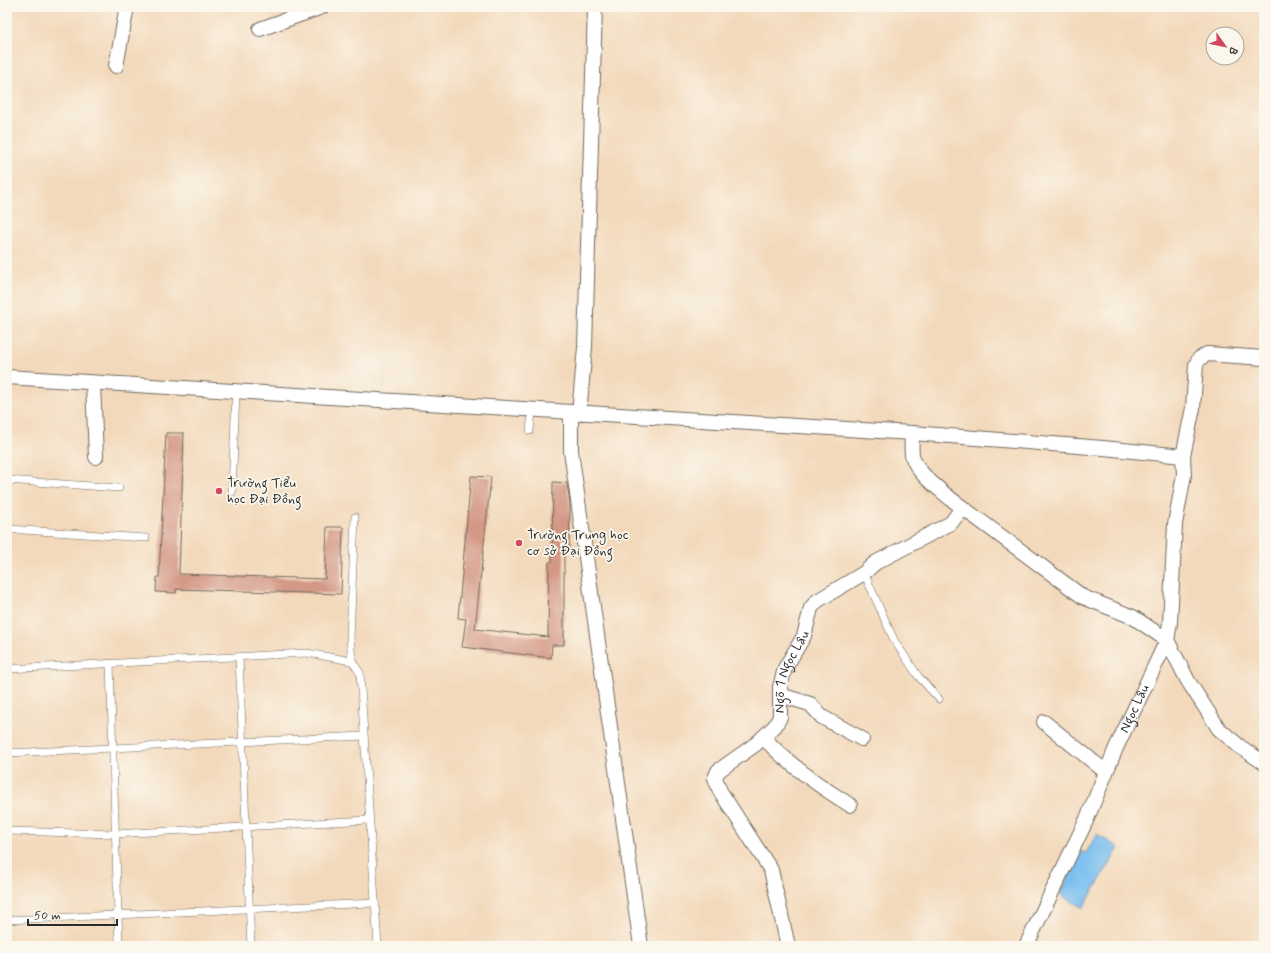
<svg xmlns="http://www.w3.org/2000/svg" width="1271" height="953" font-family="Mynerve,sans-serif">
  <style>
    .water { fill: #78beef; stroke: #52748d }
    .building { fill: #d49886 }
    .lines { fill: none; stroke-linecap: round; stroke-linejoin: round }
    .lane-casing { stroke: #71685d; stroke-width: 8 }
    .street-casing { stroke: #71685d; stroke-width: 16 }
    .lane { stroke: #fff; stroke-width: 7 }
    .street { stroke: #fff; stroke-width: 14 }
    .poi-dot { fill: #d1495b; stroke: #fbf7ec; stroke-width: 1.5 }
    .labels { text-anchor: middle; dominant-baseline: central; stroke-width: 3.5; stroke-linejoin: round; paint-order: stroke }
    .poi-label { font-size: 14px; fill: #2b2b2b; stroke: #fbf7ec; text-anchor: start }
    .street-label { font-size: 14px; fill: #2b2b2b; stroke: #fbf7ec }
  </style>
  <rect width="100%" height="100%" fill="#fbf7ec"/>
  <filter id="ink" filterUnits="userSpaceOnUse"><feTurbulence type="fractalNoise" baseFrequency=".025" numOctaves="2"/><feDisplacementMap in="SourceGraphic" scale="8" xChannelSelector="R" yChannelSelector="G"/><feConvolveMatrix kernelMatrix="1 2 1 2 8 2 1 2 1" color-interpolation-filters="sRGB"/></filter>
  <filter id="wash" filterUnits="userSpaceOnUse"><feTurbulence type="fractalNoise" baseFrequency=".012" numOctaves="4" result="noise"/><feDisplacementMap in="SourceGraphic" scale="16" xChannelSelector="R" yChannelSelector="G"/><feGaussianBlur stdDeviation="0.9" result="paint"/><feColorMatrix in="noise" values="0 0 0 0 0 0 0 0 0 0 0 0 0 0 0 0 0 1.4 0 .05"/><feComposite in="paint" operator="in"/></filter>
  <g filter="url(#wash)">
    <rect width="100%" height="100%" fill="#f3d9bb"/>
    <path class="water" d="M1097,834L1119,848L1083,908L1060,894L1080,851L1086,853Z"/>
    <g id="blocks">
      <g class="building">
        <path d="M166,433H184L179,574L325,579L327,527H343L341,594L176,589V593L156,592L157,577H159Z"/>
        <path d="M471,476L491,477L475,629L548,637L549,562H552L553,482L567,483L570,504L569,550H564V645H552L551,658L462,647L466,619L458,618Z"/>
      </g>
    </g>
  </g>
  <g filter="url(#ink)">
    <use href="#blocks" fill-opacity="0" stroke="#71685d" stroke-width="1"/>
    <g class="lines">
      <defs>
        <g id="lane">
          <path d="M530,431L532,411"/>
          <path d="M7,480L119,488"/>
          <path d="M232,492L236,392"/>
          <path d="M355,517L350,637L352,661L360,673L378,946"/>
          <path d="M7,529L146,538"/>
          <path d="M864,573L894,640L918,676L939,699"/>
          <path d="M239,657L251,946"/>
          <path d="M110,663L119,946"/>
          <path d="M7,669L307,653L352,661"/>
          <path d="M7,753L364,736"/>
          <path d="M7,831L114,834L369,820"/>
          <path d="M7,920L375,903"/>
        </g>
        <g id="street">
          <path d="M260,29L322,7"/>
          <path d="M116,66L127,7"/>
          <path d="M7,377L912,433L1103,448L1183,456"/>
          <path d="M93,383L96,457"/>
          <path d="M571,413V451L641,946"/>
          <path d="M579,414L585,347L595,7"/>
          <path d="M912,433C912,440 911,448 912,455C917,474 937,487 951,499L1083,597L1133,617L1167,640L1188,681L1219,729L1239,746L1264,763"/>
          <path d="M780,695L810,704L822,717L862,739"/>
          <path d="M1044,722L1106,772"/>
          <path d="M764,738C789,765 819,786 850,805"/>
          <path id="s1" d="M788,946L771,870L720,791L715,778L718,771L756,744L775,726L780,717V687L785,668L804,636L811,608L817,601L864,573L875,563L951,523L962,508"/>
          <path id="s2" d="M1026,946L1086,821L1116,748L1167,640L1170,623L1175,524L1184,475L1183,456L1193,408L1196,365L1199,359L1207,354L1264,358"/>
        </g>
      </defs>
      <use href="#lane" class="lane-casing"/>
      <use href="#street" class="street-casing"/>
      <use href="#lane" class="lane"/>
      <use href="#street" class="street"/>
    </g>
  </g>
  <g class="poi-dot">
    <circle cx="219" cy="491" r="4"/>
    <circle cx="519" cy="543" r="4"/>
  </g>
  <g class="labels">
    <g class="poi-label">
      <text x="227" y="483">Trường Tiểu<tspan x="227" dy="16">học Đại Đồng</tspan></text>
      <text x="527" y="535">Trường Trung học<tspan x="527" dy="16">cơ sở Đại Đồng</tspan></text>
    </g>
    <g class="street-label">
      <text stroke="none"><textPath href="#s1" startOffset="324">Ngõ 1 Ngọc Lâu</textPath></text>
      <text stroke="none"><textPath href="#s2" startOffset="261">Ngọc Lâu</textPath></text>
    </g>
  </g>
  <rect width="1271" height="953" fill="none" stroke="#fbf7ec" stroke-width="24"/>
  <g transform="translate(1225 46) rotate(123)"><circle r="19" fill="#fbf7ec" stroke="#a8a59f"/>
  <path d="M0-3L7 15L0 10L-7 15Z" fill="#d1495b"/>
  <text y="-6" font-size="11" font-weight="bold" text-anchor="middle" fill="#2b2b2b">B</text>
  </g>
  <path d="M28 919v6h89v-6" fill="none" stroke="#2b2b2b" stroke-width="2"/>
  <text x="34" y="919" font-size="12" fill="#2b2b2b" stroke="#fbf7ec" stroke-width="3" paint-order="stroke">50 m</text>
</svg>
